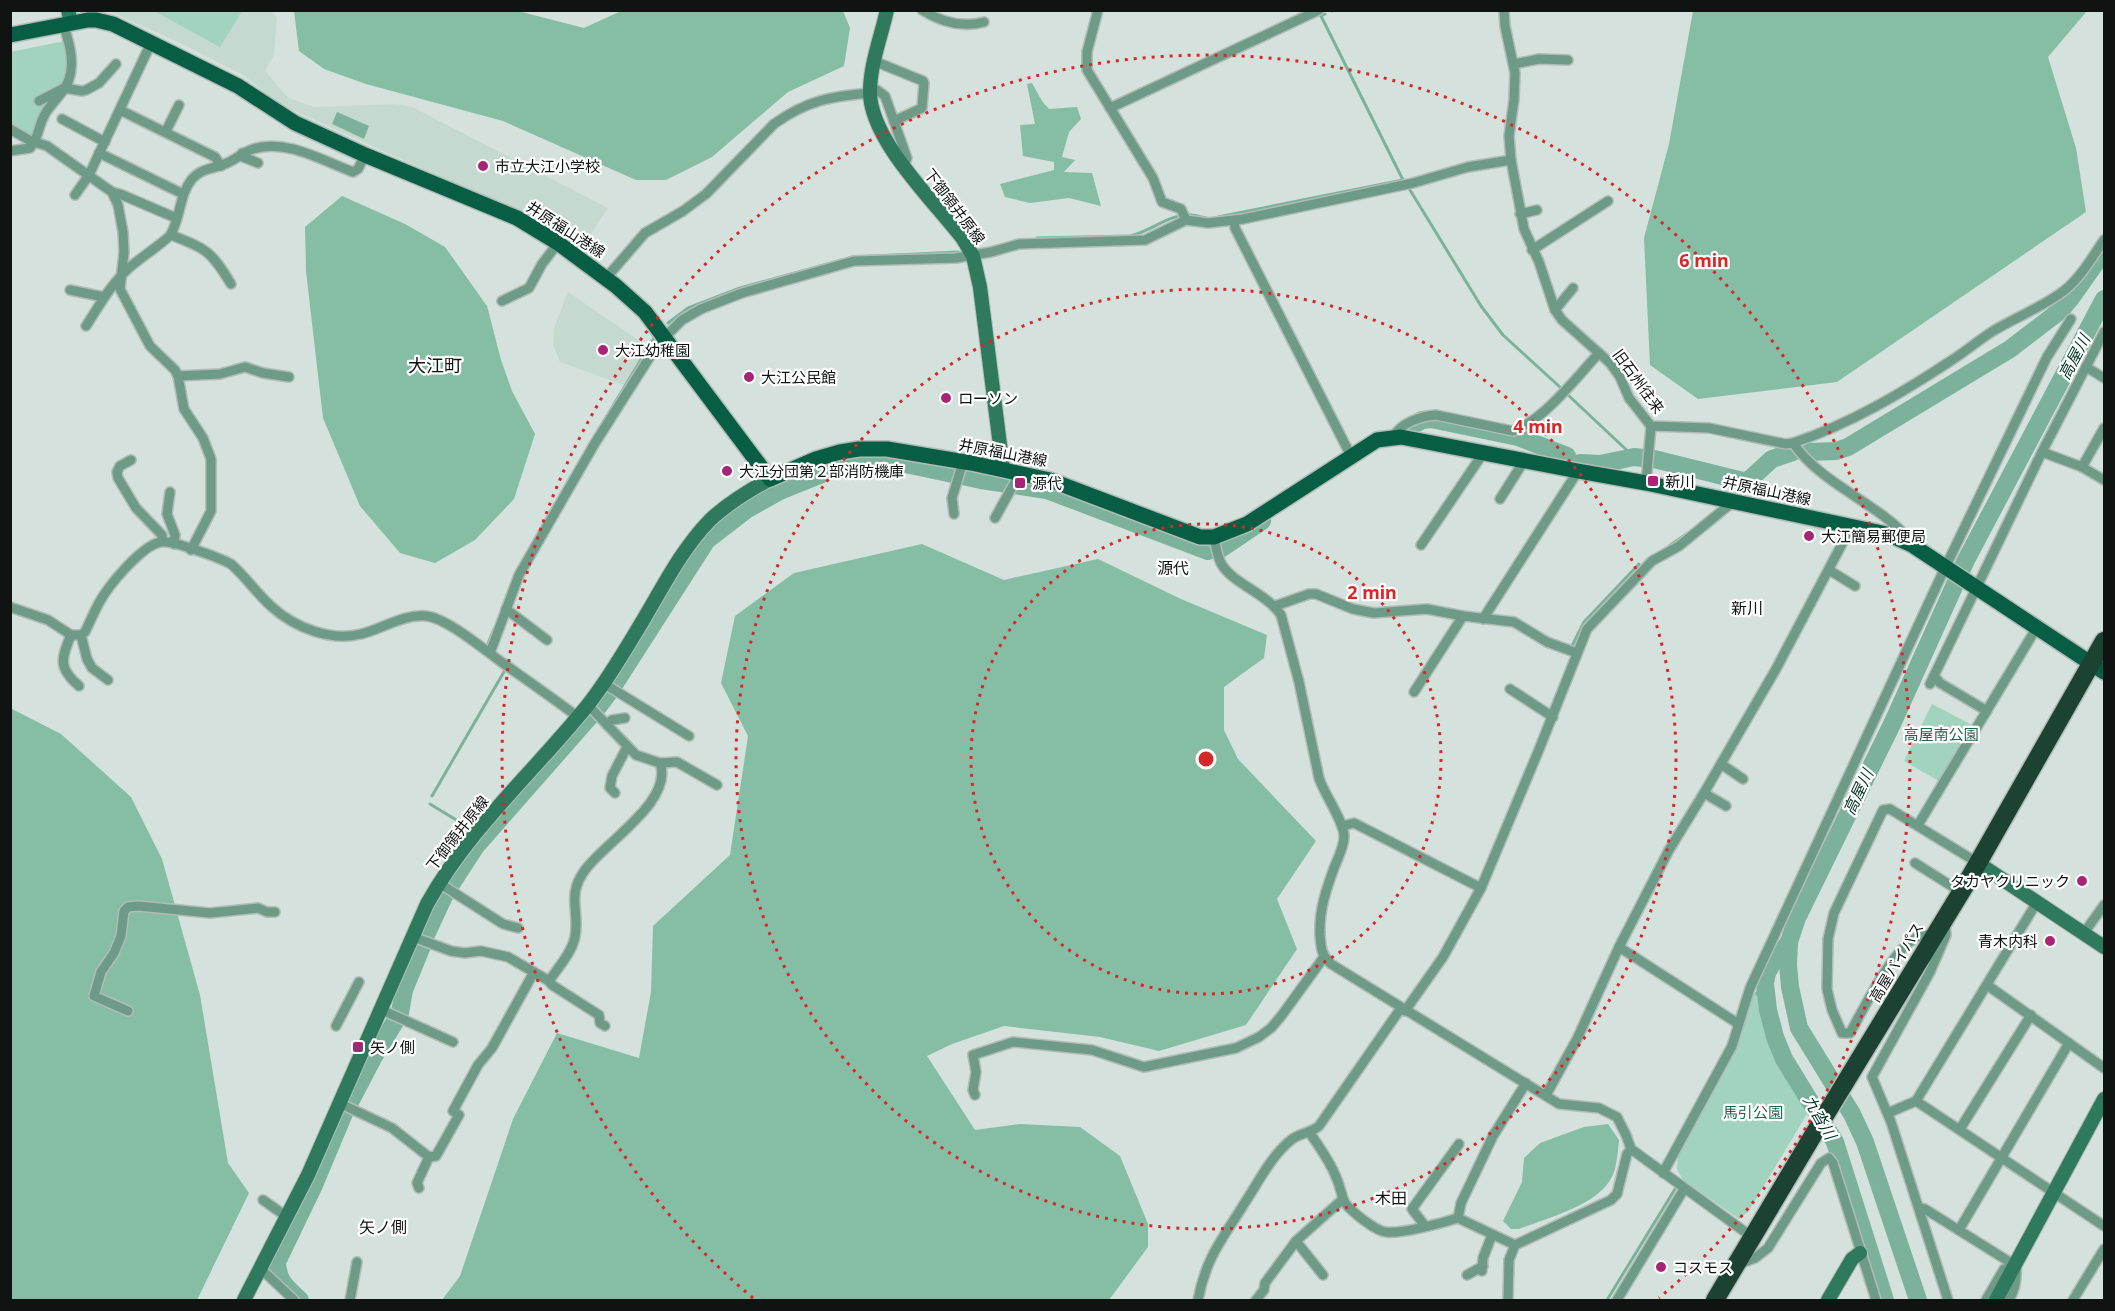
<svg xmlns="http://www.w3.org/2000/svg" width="2115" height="1311" font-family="'Noto Sans','Noto Sans JP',sans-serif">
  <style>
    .built { fill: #c5d9d0 }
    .green { fill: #a2d3be }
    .forest { fill: #86bda5 }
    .water { fill: #7cb29b }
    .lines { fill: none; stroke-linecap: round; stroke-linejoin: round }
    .stream { stroke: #7cb29b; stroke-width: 3 }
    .river { stroke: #7cb29b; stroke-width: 18 }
    .street-casing { stroke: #b1bcb7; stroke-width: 12 }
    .secondary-casing { stroke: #b1bcb7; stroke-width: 16 }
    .primary-casing { stroke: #b1bcb7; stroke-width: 18 }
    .highway-casing { stroke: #b1bcb7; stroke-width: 21 }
    .street { stroke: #6e9b87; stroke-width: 9 }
    .secondary { stroke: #2f7a5e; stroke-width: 14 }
    .primary { stroke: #085e44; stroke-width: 15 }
    .highway { stroke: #1c4233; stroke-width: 18 }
    .ring { fill: none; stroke: #d62828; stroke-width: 3; stroke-dasharray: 3 6 }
    .poi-dot { fill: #a62574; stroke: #fff; stroke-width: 2 }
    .labels { text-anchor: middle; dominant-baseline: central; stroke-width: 4.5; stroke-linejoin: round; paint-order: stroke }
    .poi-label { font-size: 15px; fill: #0f1311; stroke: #fff; text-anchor: start }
    .street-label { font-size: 15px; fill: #0f1311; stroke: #fff }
    .park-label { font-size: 15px; fill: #22644d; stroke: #fff }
    .water-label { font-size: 16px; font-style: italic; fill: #023424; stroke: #fff }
    .neighbourhood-label { font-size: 16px; fill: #0f1311; stroke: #fff }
    .quarter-label { font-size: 18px; fill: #0f1311; stroke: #fff }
    .centre { fill: #d62828; stroke: #fff; stroke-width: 3 }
    .ring-label { font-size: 18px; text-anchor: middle; font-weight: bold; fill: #d62828; stroke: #fff; stroke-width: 4.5; stroke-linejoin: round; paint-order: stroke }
  </style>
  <rect width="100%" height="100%" fill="#d5e1dc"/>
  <g class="built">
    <path d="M91,11H272L277,18L274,55L265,71L288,98L314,107L396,104L412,107L608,208L580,250L521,213L277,103L245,76L178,42L111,12Z"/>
    <path d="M568,292L647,346L624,385L560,362L553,344L554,328Z"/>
  </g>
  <g class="green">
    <path d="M154,11H242L220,47Z"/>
    <path d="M65,41L69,66L64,81L44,109L32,136L11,123L10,52Z"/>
    <path d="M1932,704L1972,725L1939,781L1904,761Z"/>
    <path d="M1754,992H1762C1762,1039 1787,1070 1810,1109L1748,1212L1739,1219L1683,1180L1677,1169L1678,1152L1743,1026Z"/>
  </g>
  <g class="forest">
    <path d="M843,11L850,28L844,66L788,92L712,157L666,180H636L503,121L366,84L324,69L299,51L294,11H518L584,28L621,11Z"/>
    <path d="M1693,11H2087L2048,57L2076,148L2086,212L1837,382L1698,399L1650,365L1644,238L1669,144Z"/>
    <path d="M1032,83L1042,101L1049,109L1077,107L1081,119L1069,132L1062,157L1075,160L1064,172L1092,173L1101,206L1069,198L1030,203L1005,197L1000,184L1054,170V162L1023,156L1020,125L1035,124L1027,84Z"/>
    <path d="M342,196L405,224L445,247L487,306L501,360L512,391L535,434L514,499L475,540L435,563L400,553L360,506L323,418L306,271L305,227Z"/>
    <path d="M922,544L1004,580L1098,559L1181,599L1267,635L1264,658L1224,687V730L1238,759L1316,841L1277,899L1297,949L1246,1025L1159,1051L1100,1037L1004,1026L952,1044L927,1056L975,1130L1020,1124L1080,1127L1120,1156L1148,1224V1247L1109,1300H442L460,1276L513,1119L557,1033L639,1058L651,992L653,926L730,855L748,736L721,683L735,616L794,573Z"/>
    <path d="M10,708L61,734L131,797L162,859L200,995L228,1163L249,1193L197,1300H11Z"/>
    <path d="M1608,1124L1619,1140C1618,1150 1617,1160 1615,1169C1606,1204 1549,1217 1519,1229H1511L1503,1221L1522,1182L1524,1158L1540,1143L1584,1127Z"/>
  </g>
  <path class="water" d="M337,112L369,126L364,139L332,124Z"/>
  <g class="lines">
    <g class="stream">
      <path d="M1332,11L1333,10"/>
      <path d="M1410,190L1481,306L1503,335L1561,388"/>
      <path d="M1218,217L1403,180L1321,16L1325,14"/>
      <path d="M1037,238L1130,236C1149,232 1167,216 1186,215C1192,214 1200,217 1206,218"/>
      <path d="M668,323L688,308L740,288L853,257L958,252"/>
      <path d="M1567,394L1634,457"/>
      <path d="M599,429L654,338"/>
      <path d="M1736,494L1749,480"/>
      <path d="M546,520L577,466"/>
      <path d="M1669,546L1685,535"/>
      <path d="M487,646L494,629"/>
      <path d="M1572,646L1584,622L1639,564"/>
      <path d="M432,796L505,670L484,654"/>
      <path d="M430,804L458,821L461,825"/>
      <path d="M1757,994L1761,981L1767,973"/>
      <path d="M1607,1300L1675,1189"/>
    </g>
    <g class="river">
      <path d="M1412,426L1422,420L1431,419L1518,437L1567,456"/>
      <path d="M1810,452L1836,451L1848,447L2010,349L2061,310L2071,298L2104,251"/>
      <path d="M1654,459L1743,481L1749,480L1772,459L1793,452"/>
      <path d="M1580,463L1600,464L1634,457L1643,458"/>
      <path d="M1219,550L1262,521"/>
      <path d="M614,685L707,540L746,510L780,491L857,460L868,458L896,462L981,480L1047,490L1208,551"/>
      <path d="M598,707L610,691"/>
      <path d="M425,937L446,892L476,846L592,714"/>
      <path d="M1789,942L1772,964L1767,973L1765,983L1768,1010L1775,1037L1784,1059L1835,1142L1885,1300"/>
      <path d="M400,1013L404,990L422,946"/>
      <path d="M350,1102L373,1058L396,1020"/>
      <path d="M300,1300C286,1287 278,1282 277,1262L314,1185L345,1111"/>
      <path d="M1918,1300L1865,1142L1852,1114L1799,1028L1790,987L1788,965L1789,942L1797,918L1893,722L1966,560L2104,299"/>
    </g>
    <defs>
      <g id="street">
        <path d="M922,10C941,22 962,28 984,22"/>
        <path d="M1098,10L1087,52V70L1153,178L1162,202L1181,209L1186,220"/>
        <path d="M1504,10L1505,26L1515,73L1514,100L1509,136L1511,160L1524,229L1539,262L1555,310L1562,320L1610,363L1620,377L1629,398L1651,426L1709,428L1786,444L1793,443C1822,485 1877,502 1910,540"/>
        <path d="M874,61L923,81L924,83L922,108L894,121"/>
        <path d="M1514,64L1539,59L1568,60"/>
        <path d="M870,90H877L885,96L907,158L904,166"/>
        <path d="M39,101L64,88L82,91L86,90L99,83L116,64"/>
        <path d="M1110,108L1319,10"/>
        <path d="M120,110L215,157L221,166"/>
        <path d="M62,119L105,142"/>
        <path d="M10,129L29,140L47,146L112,192L120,194L176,218"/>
        <path d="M166,131L179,105"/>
        <path d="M10,151L30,148C39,138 38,126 45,114C50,105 59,97 65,88C77,68 70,44 63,24"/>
        <path d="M99,153L183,194"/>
        <path d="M242,153L243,157L258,163"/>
        <path d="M112,192L118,205L123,232L124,252L120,289L150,346L175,370L178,376L184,409L203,438L211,459V511L191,550"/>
        <path d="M75,195L89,175L151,43"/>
        <path d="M1520,214L1537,210"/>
        <path d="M1234,220L1235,228L1351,456"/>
        <path d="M171,235C207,249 211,251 231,284"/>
        <path d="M1532,250L1608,201"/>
        <path d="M606,278L645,233L683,211L706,194L774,124C806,101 831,96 870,93"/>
        <path d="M70,290L104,297"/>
        <path d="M502,301L529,288L542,264L558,243"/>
        <path d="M1555,310L1573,288"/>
        <path d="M86,326C99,306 111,284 129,268C136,261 169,239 171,234C181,216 179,195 192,179C202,167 217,169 229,162C238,158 243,152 253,149C285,138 323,161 353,172L358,169L365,155"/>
        <path d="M2086,367L2104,378"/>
        <path d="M178,376L220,374L245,367L263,373L289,377"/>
        <path d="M1394,436C1401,423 1421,416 1436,415L1513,431C1543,421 1577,377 1599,353"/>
        <path d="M1793,443C1850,424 1902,393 1952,360C1966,351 1979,340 1993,331C2016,317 2043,307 2065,290C2081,277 2093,256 2104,240"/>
        <path d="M2042,452L2082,467L2104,480"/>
        <path d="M131,460L120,466L117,472L118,478L136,508L162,535V541"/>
        <path d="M2082,467L2104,428"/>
        <path d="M1646,483L1651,426"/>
        <path d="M170,492L167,514L175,535L174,544"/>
        <path d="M1500,499L1524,461"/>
        <path d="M954,514L952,498L963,462"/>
        <path d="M995,518L1020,473"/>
        <path d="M1214,537C1216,547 1217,557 1222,565C1234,584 1266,593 1281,615L1299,682L1319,778C1324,794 1345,823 1344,837C1344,847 1338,858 1334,868C1326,890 1319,910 1320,935C1321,947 1321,955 1331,964L1559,1104L1599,1108L1617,1117L1626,1135L1631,1149L1752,1237"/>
        <path d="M1421,545L1484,452"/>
        <path d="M1829,570L1855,586"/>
        <path d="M1275,606L1309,594H1316L1353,609L1374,613L1427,609L1463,616L1514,622L1547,642L1577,653"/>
        <path d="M10,607L48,620L71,635H81L85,632C90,622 94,612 99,603C108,586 142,545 161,542C172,540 220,558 231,564C246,577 257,594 272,607C294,627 331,642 361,634C382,629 403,614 426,616C448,618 488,653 507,666C531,683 554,699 578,717"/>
        <path d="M506,609L547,640"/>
        <path d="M1483,619L1578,471"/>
        <path d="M71,635C61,659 58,668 79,686"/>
        <path d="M81,635L87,659L92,668L108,680"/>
        <path d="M490,653L519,575L595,443L658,344L682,320L701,309L742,293L854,261L956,258L991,252L1019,244L1145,240L1186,220L1208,223L1243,219L1413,183L1468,167L1511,160"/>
        <path d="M1934,676L1940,683L1987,711"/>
        <path d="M603,683L689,736"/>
        <path d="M1930,684L2042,452L2104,332"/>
        <path d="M1510,689L1553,717"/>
        <path d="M1414,692L1463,616"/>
        <path d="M588,705L636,755L660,763L677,762L717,785"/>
        <path d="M607,725L612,720L625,718"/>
        <path d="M1721,764L1743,779"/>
        <path d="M615,793L610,788L612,776L627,747"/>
        <path d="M1704,793L1726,806"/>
        <path d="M1918,825L2037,627"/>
        <path d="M1343,826L1354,823L1481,888"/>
        <path d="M1915,863L1961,892"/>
        <path d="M439,883L503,924L518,928"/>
        <path d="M2037,902L1916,1101L2104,1226"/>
        <path d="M1945,922L1946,935L1930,972L1872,1077L1891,1122L1948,1300"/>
        <path d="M2084,933L2104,905"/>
        <path d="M1934,934C1925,935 1918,935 1911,941C1889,957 1864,1008 1850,1033H1842L1832,1010L1827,989L1828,939L1834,913L1883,810L1890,809L1978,863"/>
        <path d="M413,937L451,951L465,953L481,951L508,957L549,981L552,985L599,1015L600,1023L605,1026"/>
        <path d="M1619,947L1737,1023"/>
        <path d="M549,981C558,968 572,952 575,937C580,911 566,896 585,870C605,842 674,801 660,763"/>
        <path d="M1987,985L2104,1068"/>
        <path d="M382,1010L453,1042"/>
        <path d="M128,1011L94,996L101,972L114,953L121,936L124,911L128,907L138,906L210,913L258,908L267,912H275"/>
        <path d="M1405,1011L1443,957L1481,888L1538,752L1587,629L1652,561L1679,546L1734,501"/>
        <path d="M336,1026L359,982"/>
        <path d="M975,1095L973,1090L976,1072L973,1055L1013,1042L1092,1050L1144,1067L1236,1048L1259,1037L1271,1028L1282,1015L1324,957"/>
        <path d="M1546,1095L1577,1039L1619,947L1669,850L1704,793L1776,669L1851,527"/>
        <path d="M339,1103L392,1128L429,1157"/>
        <path d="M1888,1113L1916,1101"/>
        <path d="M1960,1129L2031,1015"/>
        <path d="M1310,1133C1319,1147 1330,1161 1336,1177C1340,1185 1341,1195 1345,1203C1351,1211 1375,1231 1386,1232C1402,1234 1442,1223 1458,1218L1515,1245"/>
        <path d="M1663,1173L1732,1046L1750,988L1943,572L2047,357L2071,319"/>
        <path d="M419,1188L417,1183L429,1157L436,1156L459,1115L453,1111L478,1065L492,1048L534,972"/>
        <path d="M263,1200L287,1217"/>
        <path d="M1919,1208L1925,1209L2016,1266"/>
        <path d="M1458,1218L1461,1203L1493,1136L1526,1083"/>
        <path d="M1425,1226L1412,1209L1459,1144"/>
        <path d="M1959,1230L2069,1043"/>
        <path d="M1296,1241L1323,1275"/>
        <path d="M1739,1264L1755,1258L1768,1248L1821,1163L1829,1158L1833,1163L1876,1300"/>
        <path d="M261,1269L294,1300"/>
        <path d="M1482,1271L1483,1258L1492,1235"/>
        <path d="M1467,1275L1483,1266"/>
        <path d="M350,1300L357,1262"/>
        <path d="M1198,1300C1206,1257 1222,1240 1244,1204C1258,1183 1271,1156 1291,1140C1299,1133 1309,1134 1319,1126L1401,1008"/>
        <path d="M1256,1300L1264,1290L1265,1283L1296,1241L1343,1199"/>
        <path d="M1508,1300L1509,1260L1515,1245L1611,1200L1617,1194L1627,1154L1631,1149"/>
        <path d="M1617,1300L1684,1189"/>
        <path d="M1986,1300L2004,1269L2016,1266"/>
        <path d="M2009,1300C2015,1290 2017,1278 2016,1266"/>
        <path d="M2073,1300L2104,1249"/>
      </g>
      <g id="secondary">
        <path d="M68,10L71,22"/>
        <path d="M887,10C881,37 870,65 870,92C870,140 934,201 963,239L973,256L980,287L1003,469"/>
        <path d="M1978,863L2104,947"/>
        <path d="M244,1300L308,1175L427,904C470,827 533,773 587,706C608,680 625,650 642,622C663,587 681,550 710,520C728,503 748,491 770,479"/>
        <path d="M1828,1300L1852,1259L1860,1253"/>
        <path d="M1996,1300L2104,1099"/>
      </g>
      <path id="primary" d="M10,35L88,20H96L113,24L238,86L295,123L365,155L517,218L558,243L616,286L645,312L770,479L816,459L840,452L859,449H887L971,463L1050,480L1200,537H1214L1247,524L1377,440L1401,437L1578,471L1646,483L1887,534L1912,545L2104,672"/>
      <path id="highway" d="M1715,1300L1815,1132L1966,884L2104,641"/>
    </defs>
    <use href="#street" class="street-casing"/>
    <use href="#secondary" class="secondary-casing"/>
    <use href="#primary" class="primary-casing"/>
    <use href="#highway" class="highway-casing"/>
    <use href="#street" class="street"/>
    <use href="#secondary" class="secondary"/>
    <use href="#primary" class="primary"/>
    <use href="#highway" class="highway"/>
  </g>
  <g class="ring">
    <circle cx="1206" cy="759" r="235"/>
    <circle cx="1206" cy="759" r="470"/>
    <path d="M753 1298A704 704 0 1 1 1659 1298"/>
  </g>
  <g class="poi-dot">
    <circle cx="483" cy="166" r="6"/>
    <circle cx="603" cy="350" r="6"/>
    <circle cx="749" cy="377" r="6"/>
    <circle cx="946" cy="398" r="6"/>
    <circle cx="727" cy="471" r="6"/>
    <rect x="1647" y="475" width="12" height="12" rx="3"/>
    <rect x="1014" y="477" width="12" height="12" rx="3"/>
    <circle cx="1809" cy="536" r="6"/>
    <circle cx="2082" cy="881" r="6"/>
    <circle cx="2050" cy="941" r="6"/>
    <rect x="352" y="1041" width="12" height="12" rx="3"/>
    <circle cx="1661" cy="1267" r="6"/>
  </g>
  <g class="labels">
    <g class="poi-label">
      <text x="495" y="166">市立大江小学校</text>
      <text x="615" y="350">大江幼稚園</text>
      <text x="761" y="377">大江公民館</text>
      <text x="958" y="398">ローソン</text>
      <text x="739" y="471">大江分団第２部消防機庫</text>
      <text x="1665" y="481">新川</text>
      <text x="1032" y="483">源代</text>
      <text x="1821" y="536">大江簡易郵便局</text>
      <text x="2070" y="881" text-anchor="end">タカヤクリニック</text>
      <text x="2038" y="941" text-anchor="end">青木内科</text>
      <text x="370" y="1047">矢ノ側</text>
      <text x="1673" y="1267">コスモス</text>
    </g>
    <g class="street-label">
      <text transform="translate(955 206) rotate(53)">下御領井原線</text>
      <text transform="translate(566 229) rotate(33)">井原福山港線</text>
      <text transform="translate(1639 381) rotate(54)">旧石州往来</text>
      <text transform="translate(1003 452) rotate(11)">井原福山港線</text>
      <text transform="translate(1767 490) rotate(12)">井原福山港線</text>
      <text transform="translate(457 833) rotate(-52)">下御領井原線</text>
      <text transform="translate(1896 962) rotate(-59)">高屋バイパス</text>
    </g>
    <g class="park-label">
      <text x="1941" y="734">高屋南公園</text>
      <text x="1753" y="1112">馬引公園</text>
    </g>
    <g class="water-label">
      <text transform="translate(2074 357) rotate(-62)">高屋川</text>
      <text transform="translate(1858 792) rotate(-65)">高屋川</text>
      <text transform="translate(1820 1117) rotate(60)">九沓川</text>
    </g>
    <g class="neighbourhood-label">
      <text x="1173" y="568">源代</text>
      <text x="1747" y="608">新川</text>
      <text x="1391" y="1198">木田</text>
      <text x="383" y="1227">矢ノ側</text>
    </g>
    <g class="quarter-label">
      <text x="435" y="365">大江町</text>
    </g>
  </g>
  <circle cx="1206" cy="759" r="9" class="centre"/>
  <g class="ring-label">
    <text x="1704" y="267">6 min</text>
    <text x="1538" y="433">4 min</text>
    <text x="1372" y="599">2 min</text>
  </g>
  <rect width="2115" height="1311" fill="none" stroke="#0f1311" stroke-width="24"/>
</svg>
